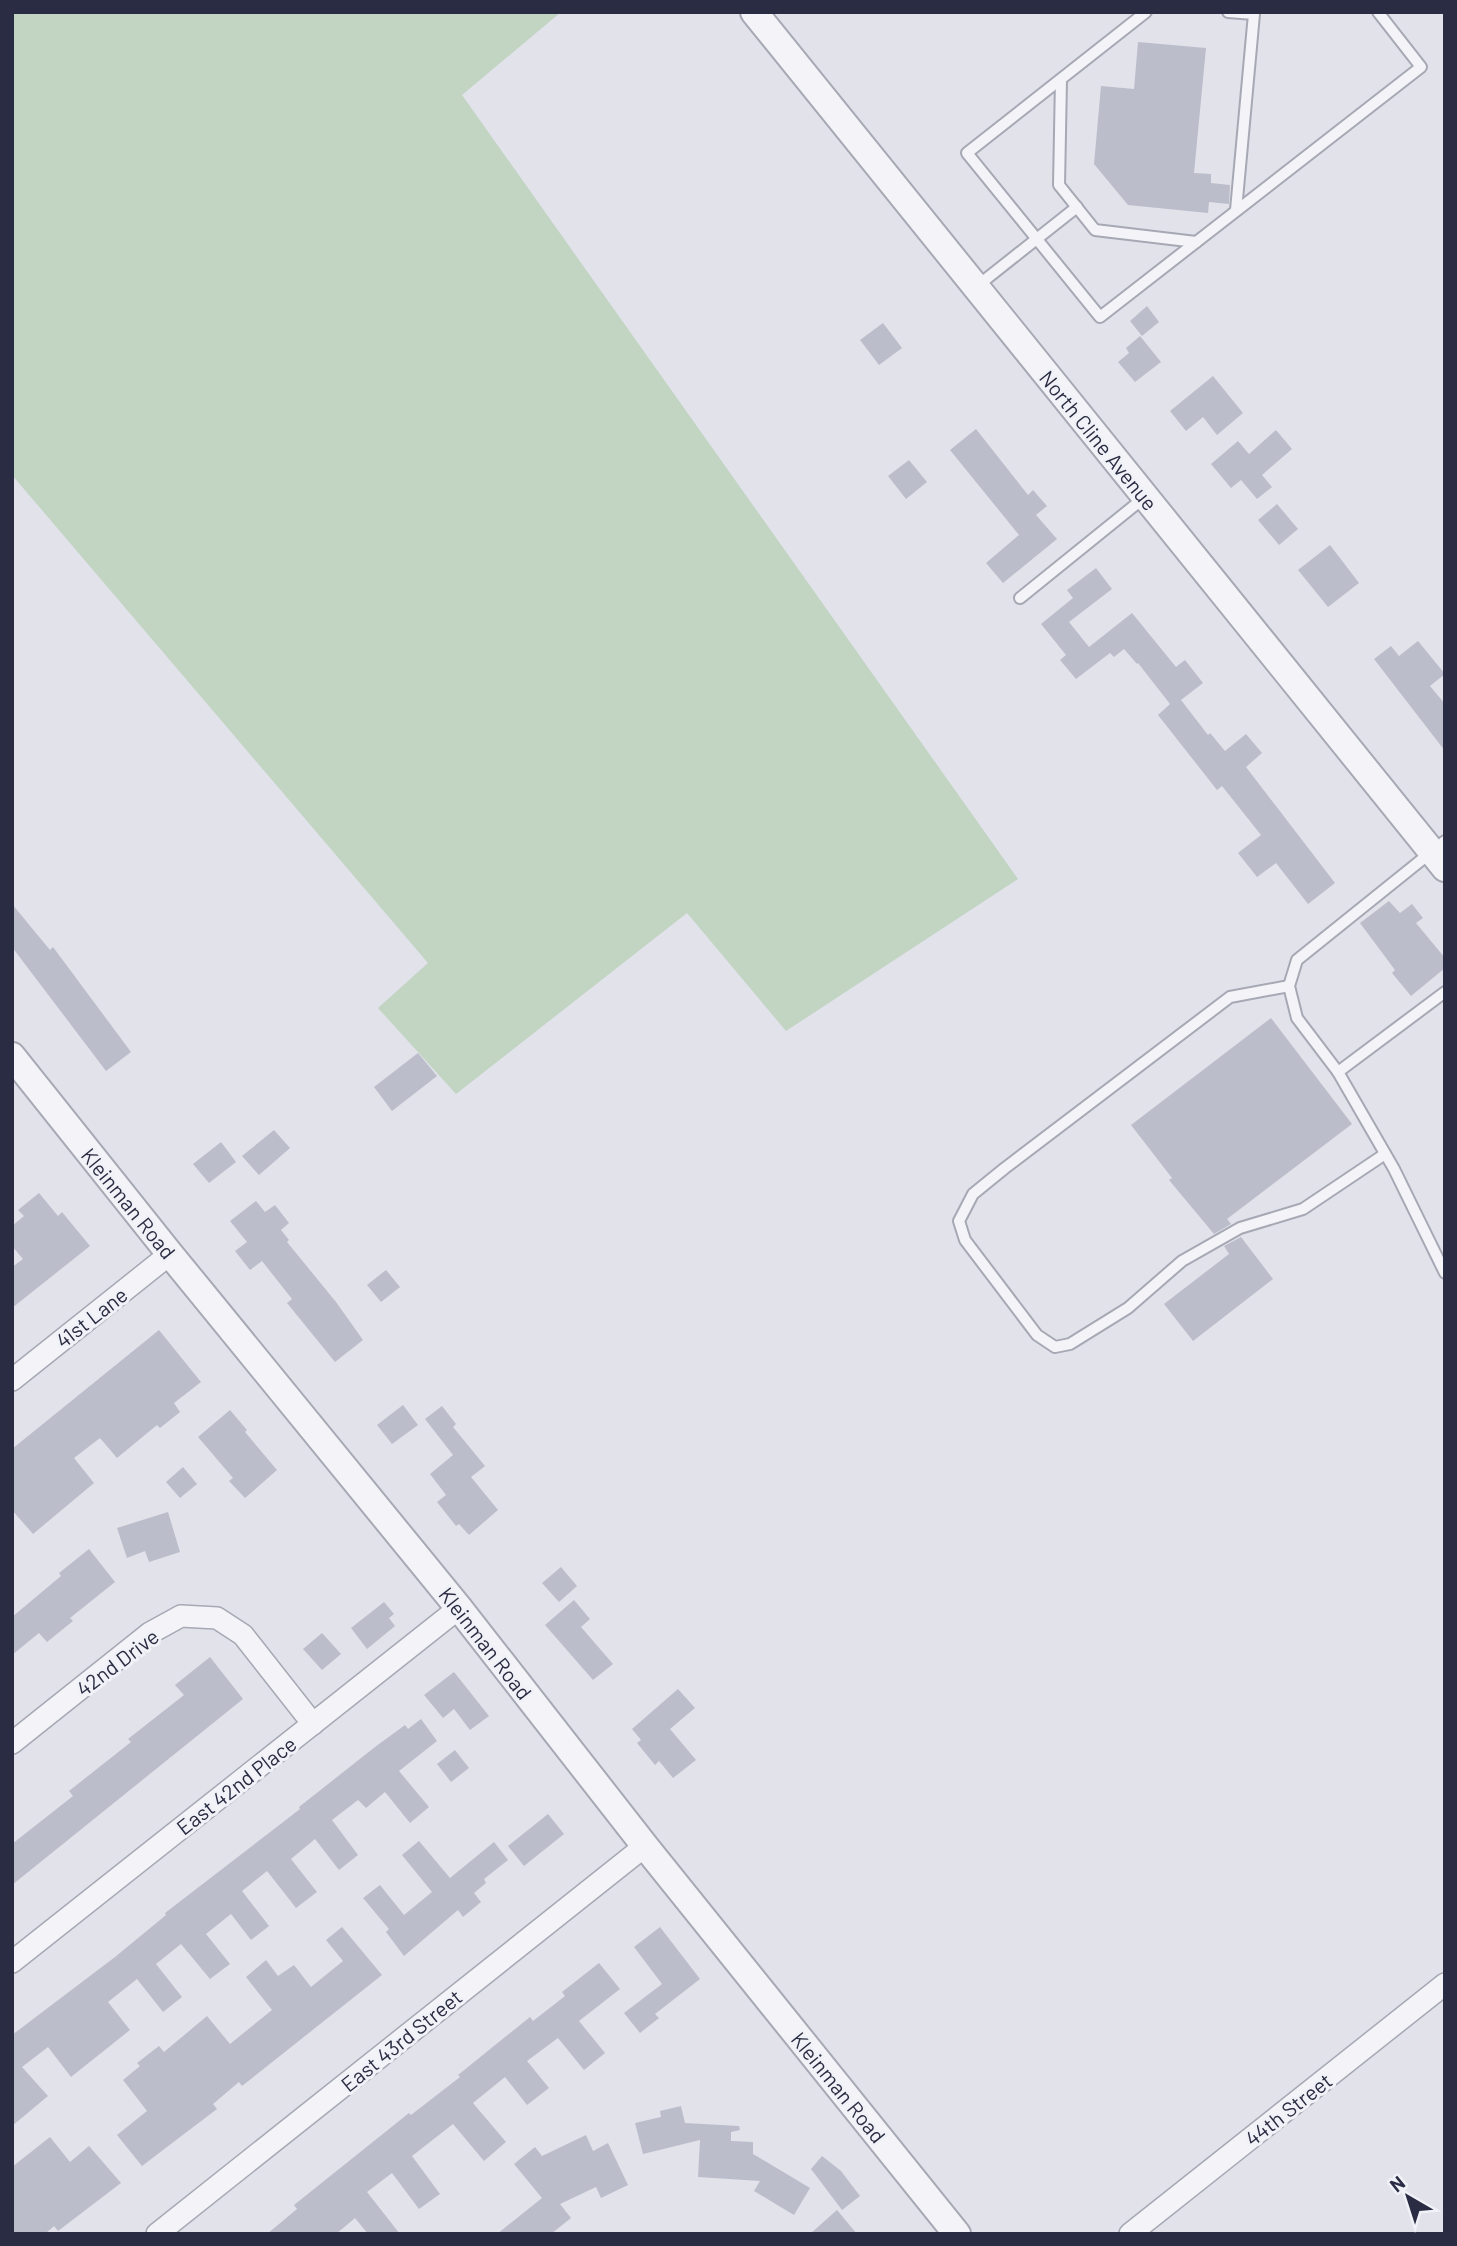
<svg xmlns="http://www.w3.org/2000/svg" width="1457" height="2246" font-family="Barlow,sans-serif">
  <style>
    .green { fill: #c2d4c2 }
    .building { fill: #bbbdca }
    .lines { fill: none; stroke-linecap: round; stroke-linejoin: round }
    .service-casing { stroke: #a6a8b4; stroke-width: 14 }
    .minor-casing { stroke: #a6a8b4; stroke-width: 24 }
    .tertiary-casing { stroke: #a6a8b4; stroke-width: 30 }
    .service { stroke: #f4f4f8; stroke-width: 10 }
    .minor { stroke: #f4f4f8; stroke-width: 21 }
    .tertiary { stroke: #f4f4f8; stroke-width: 26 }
    .labels { text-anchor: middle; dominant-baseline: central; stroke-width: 6; stroke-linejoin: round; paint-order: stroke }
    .street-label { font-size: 21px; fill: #292c42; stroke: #f1f2f7 }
  </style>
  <rect width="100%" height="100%" fill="#e1e2ea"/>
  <path class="green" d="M12,12H561L462,95L1018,879L786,1031L687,913L456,1094L378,1008L428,963L12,475Z"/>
  <g class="building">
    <path d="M1138,42L1206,48L1194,173L1211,174V183L1230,185L1229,204L1209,202L1208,213L1128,205L1094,164L1101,86L1134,89Z"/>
    <path d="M1147,306L1159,322L1142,336L1130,321Z"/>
    <path d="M883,323L902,348L879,365L860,340Z"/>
    <path d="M1140,336L1161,362L1135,382L1118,362L1129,353L1126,348Z"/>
    <path d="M1213,376L1243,413L1217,435L1203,417L1186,431L1170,411Z"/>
    <path d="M976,429L1028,495L1033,490L1047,506L1036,515L1057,539L1003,583L986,563L1019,535L950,450Z"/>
    <path d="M1276,430L1292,449L1262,475L1272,487L1257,499L1241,480L1231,488L1211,464L1238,441L1249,454Z"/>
    <path d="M909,460L927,482L906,499L888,476Z"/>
    <path d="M1277,504L1298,529L1279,545L1258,520Z"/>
    <path d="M1330,545L1359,583L1328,607L1298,570Z"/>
    <path d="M1096,568L1112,589L1069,622L1089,647L1132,613L1176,667L1185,660L1203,683L1181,700L1208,735L1210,733L1225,751L1246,734L1262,753L1246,767L1335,883L1308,904L1276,863L1257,877L1238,853L1261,835L1222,786L1217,790L1158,715L1170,704L1138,663L1137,664L1124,649L1114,657L1110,653L1076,679L1060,660L1066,655L1041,624L1073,598L1067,590Z"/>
    <path d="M1418,641L1445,674L1430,686L1445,704V751L1374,659L1391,646L1399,656Z"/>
    <path d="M1389,901L1400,913L1412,904L1423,918L1416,923L1445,958V968L1411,996L1392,973L1395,970L1360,923Z"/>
    <path d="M12,904L50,950L53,947L131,1052L106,1071L12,947Z"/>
    <path d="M1271,1018L1352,1124L1227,1219L1231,1224L1214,1234L1169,1180L1172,1178L1131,1125Z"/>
    <path d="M418,1053L437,1076L392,1111L374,1087Z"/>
    <path d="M274,1130L290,1148L259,1175L242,1156Z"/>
    <path d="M221,1142L236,1162L209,1183L193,1164Z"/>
    <path d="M39,1193L58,1216L62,1212L90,1246L12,1308V1267L23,1259L12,1246V1226L24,1216L18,1210Z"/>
    <path d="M256,1201L265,1212L275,1205L289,1223L281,1230L289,1240L287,1242L336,1302L363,1340L335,1362L287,1303L292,1299L262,1261L250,1270L235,1251L247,1242L230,1221Z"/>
    <path d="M1241,1237L1273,1279L1193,1341L1164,1304L1229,1254L1224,1246Z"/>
    <path d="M386,1270L400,1287L381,1302L367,1285Z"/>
    <path d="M159,1330L201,1382L174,1403L180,1412L160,1428L157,1425L117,1458L100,1438L74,1458L94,1483L33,1534L12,1510V1449Z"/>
    <path d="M403,1405L418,1425L392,1444L377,1425Z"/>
    <path d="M442,1406L456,1424L453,1427L485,1466L471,1477L498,1510L469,1535L459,1524L456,1526L437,1502L446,1495L430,1474L453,1455L425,1419Z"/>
    <path d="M230,1410L247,1430L245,1432L277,1470L245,1498L229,1481L233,1478L198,1437Z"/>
    <path d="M183,1467L197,1484L180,1498L166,1482Z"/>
    <path d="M168,1512L180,1552L149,1562L145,1551L127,1558L117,1528Z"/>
    <path d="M89,1549L115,1582L70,1618L73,1621L47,1642L39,1633L12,1655V1617L61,1576L59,1573Z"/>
    <path d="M561,1567L577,1586L559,1602L542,1583Z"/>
    <path d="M574,1600L590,1619L581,1627L613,1664L593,1680L545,1625Z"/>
    <path d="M384,1602L394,1614L389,1618L395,1626L367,1649L351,1628Z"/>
    <path d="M322,1633L341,1654L322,1670L303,1649Z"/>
    <path d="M210,1657L243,1699L12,1885V1844L73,1796L69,1791L131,1742L128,1739L184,1695L175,1685Z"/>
    <path d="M454,1672L489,1716L470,1730L454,1709L443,1718L424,1695Z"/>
    <path d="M678,1689L695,1708L670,1729L696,1760L673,1778L659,1761L655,1765L637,1743L641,1740L632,1729Z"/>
    <path d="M421,1719L437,1741L399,1771L429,1807L410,1823L385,1792L366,1808L358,1800L332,1820L358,1855L339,1870L315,1839L291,1859L317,1892L296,1908L267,1871L242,1891L269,1926L251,1940L231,1914L206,1934L230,1964L210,1979L181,1944L156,1964L182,1997L163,2012L137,1979L108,2002L130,2030L71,2077L48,2047L22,2067L48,2096L12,2126V2035L115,1957L166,1915L165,1913L300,1809L299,1807L375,1747L405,1725L408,1729Z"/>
    <path d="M455,1750L469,1768L451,1782L437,1764Z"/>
    <path d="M548,1814L564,1834L524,1866L508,1846Z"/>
    <path d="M419,1841L450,1878L494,1842L508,1860L484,1879L486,1883L474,1893L481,1902L463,1917L458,1910L404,1956L386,1932L389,1929L363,1898L380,1885L404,1915L432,1892L402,1855Z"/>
    <path d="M342,1927L382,1975L242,2086L239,2082L213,2104L217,2109L142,2166L117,2135L147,2111L123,2080L140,2066L137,2063L159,2046L164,2052L207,2016L230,2044L272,2010L246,1977L266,1960L278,1976L294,1965L311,1987L343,1961L326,1940Z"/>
    <path d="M660,1927L700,1979L655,2014L659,2018L640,2033L624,2013L662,1984L634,1947Z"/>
    <path d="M599,1963L620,1989L579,2021L605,2053L584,2070L558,2038L527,2061L549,2088L527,2105L505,2077L473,2103L506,2142L484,2161L453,2124L412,2156L440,2194L419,2209L392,2173L367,2192L400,2234H368L355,2218L336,2234H267L297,2209L294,2205L409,2113L411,2115L460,2077L458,2075L530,2017L533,2021L565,1996L562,1992Z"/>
    <path d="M681,2106L685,2123L739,2126L740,2130L731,2132V2141L753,2142V2154L810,2188L794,2215L754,2191L760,2181L698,2177L700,2140L643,2154L635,2123L661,2117L660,2111Z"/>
    <path d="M586,2135L593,2151L608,2143L628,2185L601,2198L596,2187L560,2204L571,2218L551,2234H497L542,2198L514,2164L535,2147L542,2156Z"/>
    <path d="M50,2137L70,2162L89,2146L121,2183L58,2231L54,2226L45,2234H12V2167Z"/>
    <path d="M822,2156L841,2171L860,2196L842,2210L811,2169Z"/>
    <path d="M837,2210L857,2234H810Z"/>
  </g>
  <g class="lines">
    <defs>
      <g id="service">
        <path d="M1146,12L967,153L1100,317L1421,67L1378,12"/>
        <path d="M1228,12L1254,14L1236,210"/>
        <path d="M1061,80L1059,185L1095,230L1196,242"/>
        <path d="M976,287L1077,207"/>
        <path d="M1020,598L1145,497"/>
        <path d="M1445,841L1297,960L1289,986L1297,1018L1338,1072L1445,992"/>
        <path d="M1289,986L1230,997L1005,1168L973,1194L959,1221L965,1240L1037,1335L1055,1347L1070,1344L1128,1308L1182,1261L1240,1228L1303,1209L1385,1154"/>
        <path d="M1338,1072L1394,1169L1445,1273"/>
      </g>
      <g id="minor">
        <path d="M12,1380L170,1254"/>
        <path d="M12,1743L150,1633L181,1616L217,1618L243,1635L313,1724"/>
        <path d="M12,1962L459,1608"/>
        <path d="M157,2234L645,1846"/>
        <path d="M1130,2234L1445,1984"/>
      </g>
      <g id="tertiary">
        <path d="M754,12L1445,868"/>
        <path d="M12,1056L170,1254L459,1608L645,1846L957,2234"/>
      </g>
    </defs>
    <use href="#service" class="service-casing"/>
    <use href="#minor" class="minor-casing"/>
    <use href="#tertiary" class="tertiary-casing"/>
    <use href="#service" class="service"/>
    <use href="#minor" class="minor"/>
    <use href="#tertiary" class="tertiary"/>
  </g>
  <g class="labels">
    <g class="street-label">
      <text transform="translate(1099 440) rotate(51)">North Cline Avenue</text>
      <text transform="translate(129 1203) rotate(51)">Kleinman Road</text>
      <text transform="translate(91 1317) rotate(-38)">41st Lane</text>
      <text transform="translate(486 1643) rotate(52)">Kleinman Road</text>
      <text transform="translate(117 1662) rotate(-37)">42nd Drive</text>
      <text transform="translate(236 1785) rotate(-38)">East 42nd Place</text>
      <text transform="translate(401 2040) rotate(-39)">East 43rd Street</text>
      <text transform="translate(839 2087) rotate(51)">Kleinman Road</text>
      <text transform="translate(1288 2109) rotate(-38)">44th Street</text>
    </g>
  </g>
  <rect width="1457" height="2246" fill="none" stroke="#292c42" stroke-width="28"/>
  <g transform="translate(1408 2197) rotate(321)" stroke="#f1f2f7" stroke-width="5" paint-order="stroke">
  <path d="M0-5L12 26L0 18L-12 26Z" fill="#292c42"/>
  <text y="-10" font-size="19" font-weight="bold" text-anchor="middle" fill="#292c42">N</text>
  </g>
</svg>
